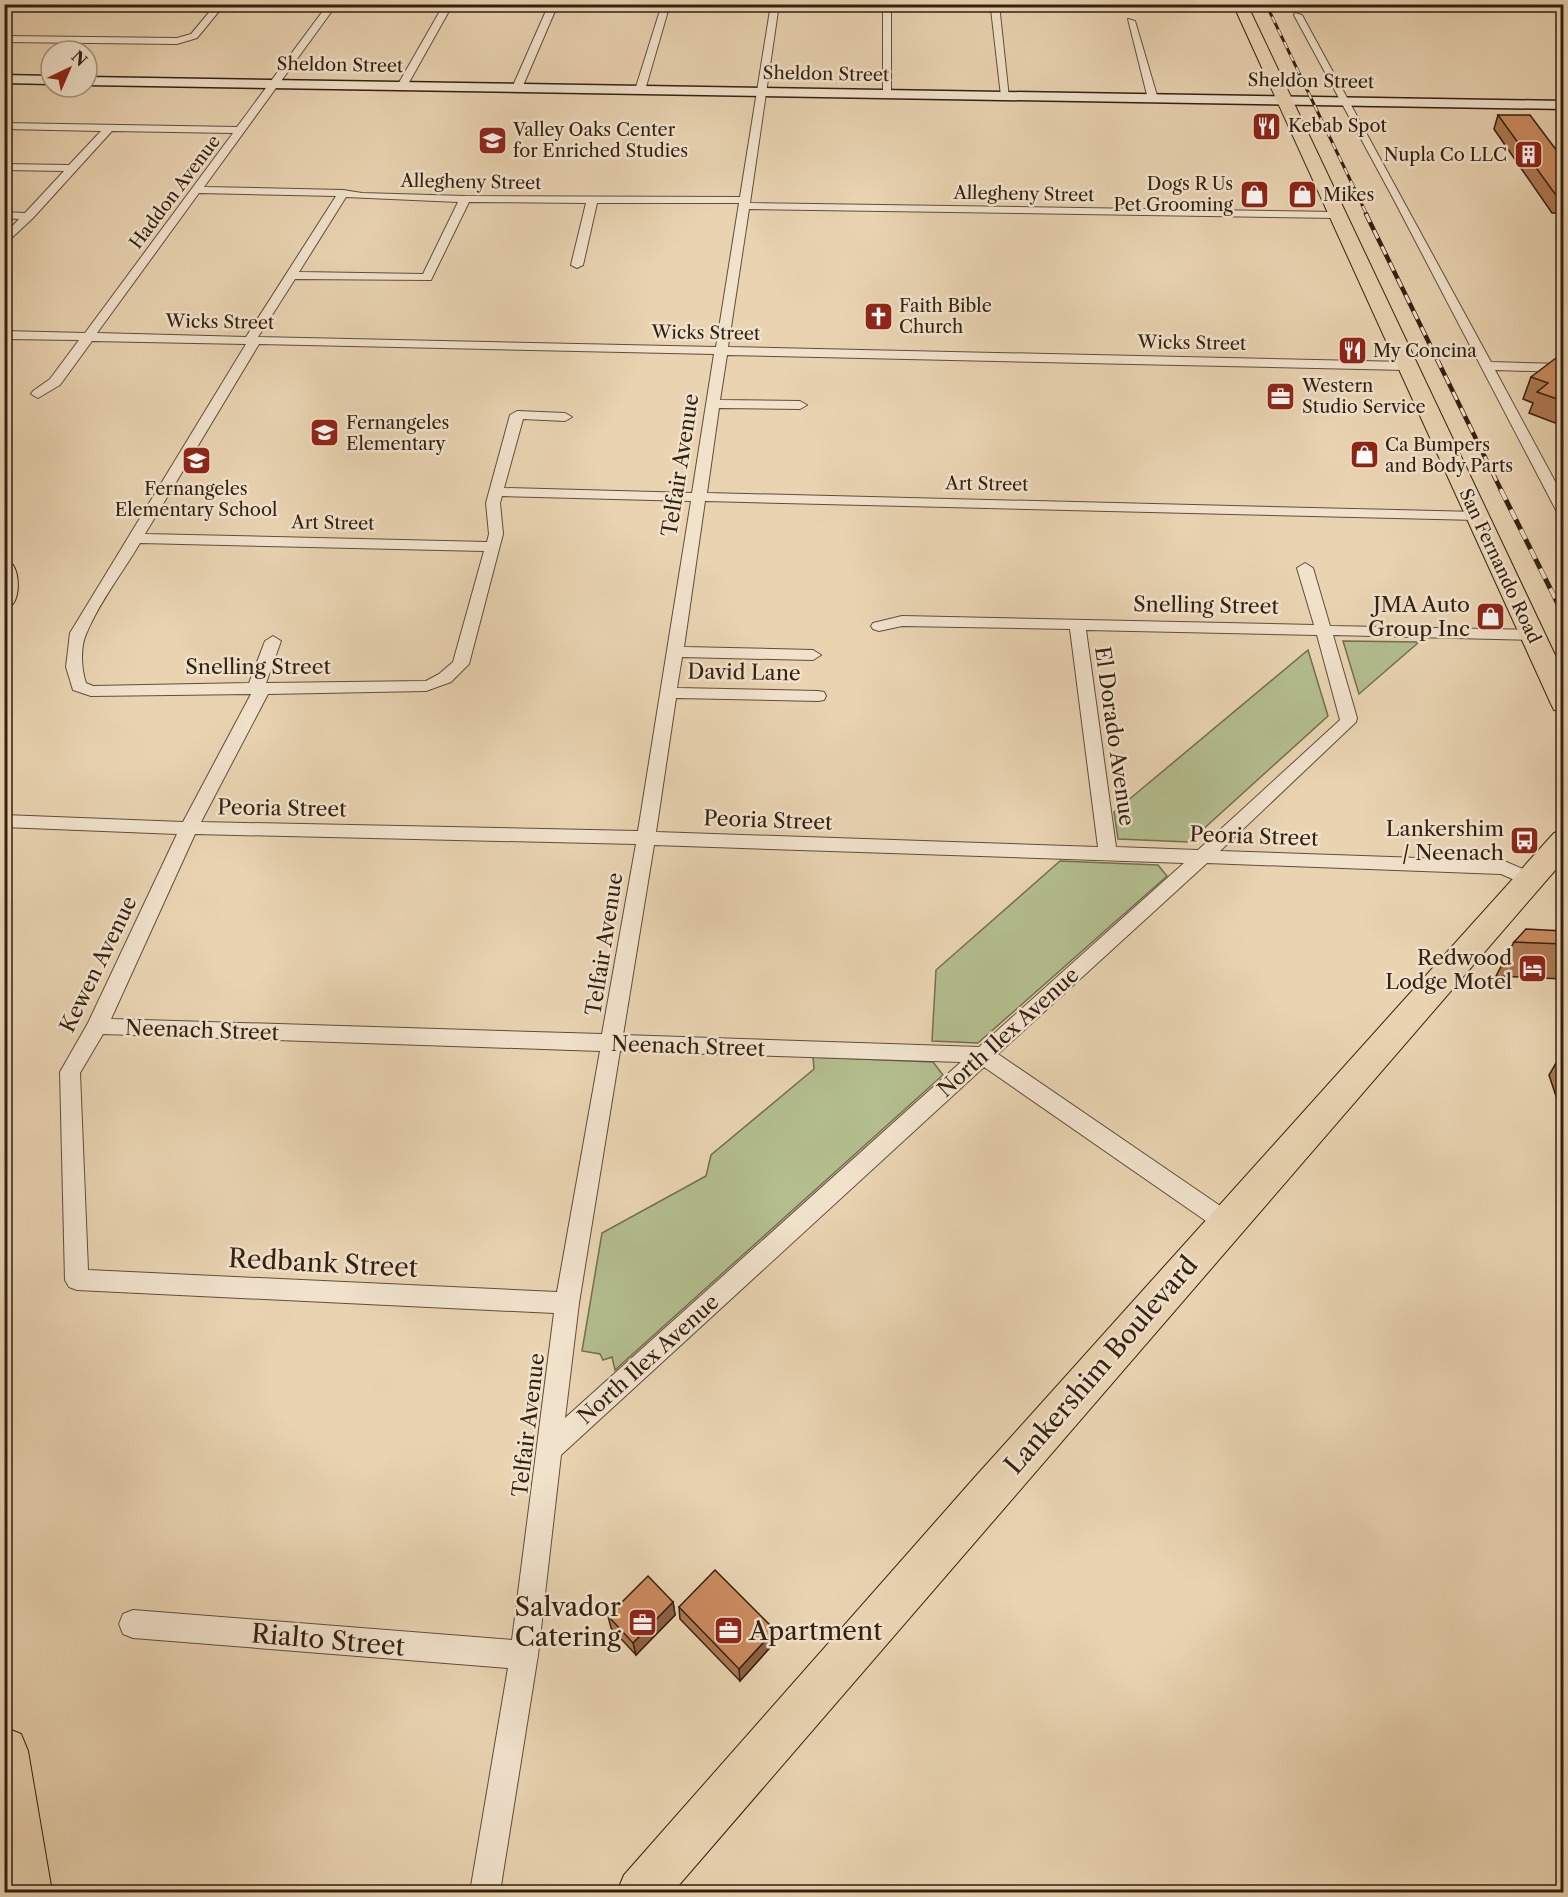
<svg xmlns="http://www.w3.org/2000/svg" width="1568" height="1897" font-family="'Libre Caslon Text',serif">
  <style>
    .green { fill: #b3bd8e; stroke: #736f50; stroke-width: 1.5 }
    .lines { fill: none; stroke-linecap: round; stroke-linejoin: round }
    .minor-casing { stroke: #604e39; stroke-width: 2 }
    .secondary-casing { stroke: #332111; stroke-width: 3 }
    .primary-casing { stroke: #332111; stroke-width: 2 }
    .motorway-casing { stroke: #332111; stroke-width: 2 }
    .minor { fill: #f1e2cc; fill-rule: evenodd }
    .secondary { fill: #f1e2cc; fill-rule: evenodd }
    .primary { fill: #e9d3b1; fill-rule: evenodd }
    .motorway { fill: #e9d3b1; fill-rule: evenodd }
    .rail-far2-casing { stroke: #332111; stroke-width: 3 }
    .rail-far1-casing { stroke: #332111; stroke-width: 4.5 }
    .rail-casing { stroke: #332111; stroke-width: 5 }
    .rail-far2 { stroke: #f1e2cc; stroke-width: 2; stroke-dasharray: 7; stroke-linecap: butt }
    .rail-far1 { stroke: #f1e2cc; stroke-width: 3; stroke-dasharray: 9; stroke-linecap: butt }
    .rail { stroke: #f1e2cc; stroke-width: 4; stroke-dasharray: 11; stroke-linecap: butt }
    .wall { fill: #af7852; stroke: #332111; stroke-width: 1.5 }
    .shaded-wall { fill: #8e6142; stroke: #332111; stroke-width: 1.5 }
    .building { fill: #cb8b5f; stroke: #332111; stroke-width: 1.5 }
    .labels { text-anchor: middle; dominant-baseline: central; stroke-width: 5; stroke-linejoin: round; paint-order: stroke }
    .far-street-label { font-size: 18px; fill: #332111; stroke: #f1e2cc }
    .far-poi-label { font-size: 18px; fill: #332111; stroke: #f1e2cc; text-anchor: start }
    .street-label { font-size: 21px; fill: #332111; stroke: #f1e2cc }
    .poi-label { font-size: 21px; fill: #332111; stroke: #f1e2cc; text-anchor: end }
    .near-street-label { font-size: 26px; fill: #332111; stroke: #f1e2cc }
    .near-poi-label { font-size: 26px; fill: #332111; stroke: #f1e2cc; text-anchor: end }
  </style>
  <rect width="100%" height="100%" fill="#e9d3b1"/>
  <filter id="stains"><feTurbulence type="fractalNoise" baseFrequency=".00333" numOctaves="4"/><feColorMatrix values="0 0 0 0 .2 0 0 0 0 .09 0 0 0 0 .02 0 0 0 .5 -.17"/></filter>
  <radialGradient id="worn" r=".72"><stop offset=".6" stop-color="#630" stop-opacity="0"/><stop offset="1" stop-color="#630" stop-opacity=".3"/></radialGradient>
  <g class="green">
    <path d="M1343,641L1419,642L1359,694Z"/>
    <path d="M1308,650L1328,716L1189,842L1118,839L1114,812Z"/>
    <path d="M1060,861L1158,865L1167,876L978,1043L932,1041L936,970Z"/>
    <path d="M813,1057L933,1062L943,1075L615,1370L612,1357L603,1360L600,1354L582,1351L602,1233L706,1176L711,1155L814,1069Z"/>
  </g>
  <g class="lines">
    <defs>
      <g id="minor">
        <path d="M4,4H11L4,9Z"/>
        <path d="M216,4H225L197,38L177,44L4,42V36L177,38L191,34Z"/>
        <path d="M328,4H337L204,187L343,190L362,193L465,196L740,197L771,4H779L750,203L1338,212L1344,215L1338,218L749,209L728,347L1406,362L1412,366L1406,370L727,355L720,400L800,401L807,405L800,409L719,408L707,493L1477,512L1484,516L1477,520L705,501L684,647L813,650L821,655L813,660L682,657L677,688L818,691L824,692L826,696L824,700L818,701L676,698L656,832L1098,847L1070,629L902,626L879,631L873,629L871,626L873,623L902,616L1314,625L1297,568L1305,563L1313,568L1330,626L1533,630L1541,635L1533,640L1333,635L1357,718L1356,722L1220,851L1504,861L1535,874L1537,879L1535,884L1528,886L1501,874L1207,863L998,1054L1235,1216L1238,1223L1235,1230L1227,1233L1219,1230L984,1067L561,1455L538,1655L500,1892H470L508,1668L133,1638L123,1634L119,1624L123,1614L133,1610L512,1640L554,1313L77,1290L69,1287L65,1280L60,1072L88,1023L177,834L4,827V815L183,822L251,694L91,696L73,690L66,667L70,633L246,344L92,341L60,385L38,398L31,394L33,391L50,379L79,340L4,339V331L85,333L233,133L112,131L33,218L4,245V235L19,219L4,218V212L25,213L64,171L4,170V164L69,165L101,131L4,129V123L237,127ZM199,193L336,196L246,337L97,333ZM346,197L458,202L423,274L299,272ZM469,202L586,203L571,265L577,268L583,265L597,203H739L716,347L258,337L295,279L431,280ZM259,344L714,354L692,493L504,488L523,419L565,421L572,417L565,413L517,411L510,415L486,503L489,534L487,542L145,534ZM502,496L691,501L638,831L201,822L268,694L426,691L451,682L469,664L503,534L500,503ZM140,543L484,551L453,662L439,674L426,681L266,683L281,641L273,636L265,641L249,683L93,686L86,683C81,668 80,646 87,632C100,601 123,572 140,543ZM1086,630L1317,635L1340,720L1198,850L1116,847ZM195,834L636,844L602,1034L111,1019ZM654,845L1184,863L979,1047L623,1035ZM103,1034L600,1051L557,1292L88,1270L80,1073ZM620,1051L961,1062L565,1418L579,1303Z"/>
        <path d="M444,4H453L407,86L399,88L397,86Z"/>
        <path d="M549,4H558L522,88L514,90L512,88Z"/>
        <path d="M662,4H670L645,90L637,92L635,90Z"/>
        <path d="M883,4H999L1009,98L1001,96L991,9L891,7V94L883,96Z"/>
        <path d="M1295,13L1302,15L1491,362L1564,364V372L1495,370L1564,498V516L1557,512L1393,198L1294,15Z"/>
        <path d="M1128,19L1135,21L1158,99L1156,101L1148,99Z"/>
      </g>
      <g id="secondary">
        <path d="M4,75L51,76V84L4,83Z"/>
        <path d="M87,77L1564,101V109L87,85Z"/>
      </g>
      <g id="primary">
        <path d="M1233,4H1247L1564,674V712L1554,710L1551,704Z"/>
        <path d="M1564,830V860L673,1892H617L624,1875L975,1477L1554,833Z"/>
      </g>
      <g id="motorway">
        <path d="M4,562L13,565C19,574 20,594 13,604L4,606Z"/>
        <path d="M4,1727L21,1734L28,1751L52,1892H4Z"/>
      </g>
    </defs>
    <use href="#minor" class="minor-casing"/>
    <use href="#secondary" class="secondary-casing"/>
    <use href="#primary" class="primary-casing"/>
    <use href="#motorway" class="motorway-casing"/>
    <use href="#minor" class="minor"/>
    <use href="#secondary" class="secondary"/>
    <use href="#primary" class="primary"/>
    <use href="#motorway" class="motorway"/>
    <defs>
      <path id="rail-far2" d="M1266,4L1367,215"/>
      <path id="rail-far1" d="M1366,214L1502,492"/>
      <path id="rail" d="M1501,490L1564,616"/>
    </defs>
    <use href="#rail-far2" class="rail-far2-casing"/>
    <use href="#rail-far1" class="rail-far1-casing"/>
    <use href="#rail" class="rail-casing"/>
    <use href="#rail-far2" class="rail-far2"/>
    <use href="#rail-far1" class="rail-far1"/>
    <use href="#rail" class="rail"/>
  </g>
  <g class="wall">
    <path d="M1498,115L1563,159V213H1552L1494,129Z"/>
    <path d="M1563,360V426L1529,413L1533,403L1523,399L1531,377Z"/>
    <path d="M1563,931V979L1496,976L1514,942Z"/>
    <path d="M1563,1051V1106L1559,1105L1549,1075Z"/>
    <path d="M673,1602L675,1615L636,1655L611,1628L608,1616Z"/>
    <path d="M679,1607L775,1642L740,1681L680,1619Z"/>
  </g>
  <g class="shaded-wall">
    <path d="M673,1602L675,1615L636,1655L633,1643Z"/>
    <path d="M775,1630V1642L740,1681L739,1669Z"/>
  </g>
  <g class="building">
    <path d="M1498,115H1530L1563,159V198H1558Z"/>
    <path d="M1556,358L1563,360V401L1537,392L1548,383L1531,377Z"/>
    <path d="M1526,929L1563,931V944L1514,942Z"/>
    <path d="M715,1570L775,1630L739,1669L679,1607Z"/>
    <path d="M648,1576L673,1602L633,1643L608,1616Z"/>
  </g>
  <defs>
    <symbol id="restaurant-square" viewBox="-11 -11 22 22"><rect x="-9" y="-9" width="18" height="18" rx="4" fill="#8f2418" stroke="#f1e2cc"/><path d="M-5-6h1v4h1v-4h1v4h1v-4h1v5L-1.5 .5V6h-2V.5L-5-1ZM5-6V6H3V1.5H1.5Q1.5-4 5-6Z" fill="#fff"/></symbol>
    <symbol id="school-square" viewBox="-11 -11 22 22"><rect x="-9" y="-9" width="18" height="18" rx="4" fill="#8f2418" stroke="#f1e2cc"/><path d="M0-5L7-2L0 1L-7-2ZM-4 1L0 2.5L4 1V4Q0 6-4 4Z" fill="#fff"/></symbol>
    <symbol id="building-square" viewBox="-11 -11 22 22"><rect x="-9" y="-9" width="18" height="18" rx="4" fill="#8f2418" stroke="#f1e2cc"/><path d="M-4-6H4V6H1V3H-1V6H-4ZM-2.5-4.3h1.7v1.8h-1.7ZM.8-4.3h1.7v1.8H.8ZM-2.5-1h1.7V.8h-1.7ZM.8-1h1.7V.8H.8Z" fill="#fff"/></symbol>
    <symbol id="shop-square" viewBox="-11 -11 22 22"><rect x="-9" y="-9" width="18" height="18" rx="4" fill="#8f2418" stroke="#f1e2cc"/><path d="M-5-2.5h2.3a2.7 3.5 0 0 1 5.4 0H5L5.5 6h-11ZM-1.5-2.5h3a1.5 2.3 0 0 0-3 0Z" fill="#fff"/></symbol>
    <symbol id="church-square" viewBox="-11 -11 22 22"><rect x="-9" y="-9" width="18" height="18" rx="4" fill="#8f2418" stroke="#f1e2cc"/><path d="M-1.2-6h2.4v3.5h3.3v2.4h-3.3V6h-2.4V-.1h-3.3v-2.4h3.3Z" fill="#fff"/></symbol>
    <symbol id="office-square" viewBox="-11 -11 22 22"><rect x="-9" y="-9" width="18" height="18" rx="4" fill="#8f2418" stroke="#f1e2cc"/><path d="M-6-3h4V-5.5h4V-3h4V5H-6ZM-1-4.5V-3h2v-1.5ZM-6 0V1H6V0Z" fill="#fff"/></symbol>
    <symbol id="bus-square" viewBox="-11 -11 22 22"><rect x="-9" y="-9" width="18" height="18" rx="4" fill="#8f2418" stroke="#f1e2cc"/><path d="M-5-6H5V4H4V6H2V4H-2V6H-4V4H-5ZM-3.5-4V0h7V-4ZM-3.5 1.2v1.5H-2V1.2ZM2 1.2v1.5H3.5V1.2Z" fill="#fff"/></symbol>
    <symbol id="hotel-square" viewBox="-11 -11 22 22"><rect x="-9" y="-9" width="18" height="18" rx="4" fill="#8f2418" stroke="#f1e2cc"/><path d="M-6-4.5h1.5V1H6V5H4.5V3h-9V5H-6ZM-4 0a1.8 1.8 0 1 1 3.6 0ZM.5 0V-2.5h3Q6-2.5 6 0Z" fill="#fff"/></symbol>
  </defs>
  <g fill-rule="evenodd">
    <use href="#restaurant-square" x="1250" y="110" width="33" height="33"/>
    <use href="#school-square" x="476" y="124" width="33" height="33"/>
    <use href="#building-square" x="1512" y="138" width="33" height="33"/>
    <use href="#shop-square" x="1238" y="178" width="33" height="33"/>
    <use href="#shop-square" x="1286" y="178" width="33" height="33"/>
    <use href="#church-square" x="862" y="300" width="33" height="33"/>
    <use href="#restaurant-square" x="1336" y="334" width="33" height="33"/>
    <use href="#office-square" x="1264" y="380" width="33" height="33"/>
    <use href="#school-square" x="308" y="416" width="33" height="33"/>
    <use href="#shop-square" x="1348" y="438" width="33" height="33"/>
    <use href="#school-square" x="180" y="444" width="33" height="33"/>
    <use href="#shop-square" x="1474" y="600" width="33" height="33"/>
    <use href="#bus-square" x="1508" y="824" width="33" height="33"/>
    <use href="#hotel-square" x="1516" y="952" width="33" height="33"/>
    <use href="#office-square" x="626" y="1606" width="33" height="33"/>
    <use href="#office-square" x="712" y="1614" width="33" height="33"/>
  </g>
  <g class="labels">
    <g class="far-street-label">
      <text transform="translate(340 65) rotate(1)">Sheldon Street</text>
      <text transform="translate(826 74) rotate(1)">Sheldon Street</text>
      <text transform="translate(1311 81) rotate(1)">Sheldon Street</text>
      <text transform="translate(471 182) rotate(1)">Allegheny Street</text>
      <text transform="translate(175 192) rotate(-53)">Haddon Avenue</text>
      <text transform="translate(1024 194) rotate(1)">Allegheny Street</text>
      <text transform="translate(220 322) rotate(1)">Wicks Street</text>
      <text transform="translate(706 333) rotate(1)">Wicks Street</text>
      <text transform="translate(1192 343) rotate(1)">Wicks Street</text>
      <text transform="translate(987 484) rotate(1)">Art Street</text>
      <text transform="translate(333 523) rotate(1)">Art Street</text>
      <text transform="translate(1500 566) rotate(65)">San Fernando Road</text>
    </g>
    <g class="far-poi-label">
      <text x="1288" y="126">Kebab Spot</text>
      <text x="513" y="130">Valley Oaks Center<tspan x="513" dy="21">for Enriched Studies</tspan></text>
      <text x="1507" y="155" text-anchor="end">Nupla Co LLC</text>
      <text x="1233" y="184" text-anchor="end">Dogs R Us<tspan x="1233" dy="21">Pet Grooming</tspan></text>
      <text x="1323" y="195">Mikes</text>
      <text x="899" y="306">Faith Bible<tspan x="899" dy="21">Church</tspan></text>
      <text x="1373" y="351">My Concina</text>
      <text x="1302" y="386">Western<tspan x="1302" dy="21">Studio Service</tspan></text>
      <text x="346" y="423">Fernangeles<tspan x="346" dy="21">Elementary</tspan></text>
      <text x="1385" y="445">Ca Bumpers<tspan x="1385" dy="21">and Body Parts</tspan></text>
      <text x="196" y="489" text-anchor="middle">Fernangeles<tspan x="196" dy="21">Elementary School</tspan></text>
    </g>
    <g class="street-label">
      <text transform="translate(680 465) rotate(-81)">Telfair Avenue</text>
      <text transform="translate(1206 605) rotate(1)">Snelling Street</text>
      <text x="258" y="666">Snelling Street</text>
      <text transform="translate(744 672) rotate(1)">David Lane</text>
      <text transform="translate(1115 736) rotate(82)">El Dorado Avenue</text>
      <text transform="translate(282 808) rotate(1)">Peoria Street</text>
      <text transform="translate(768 820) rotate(2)">Peoria Street</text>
      <text transform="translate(1254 836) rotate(2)">Peoria Street</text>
      <text transform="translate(604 944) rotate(-81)">Telfair Avenue</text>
      <text transform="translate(98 964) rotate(-64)">Kewen Avenue</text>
      <text transform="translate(202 1030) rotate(2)">Neenach Street</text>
      <text transform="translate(1008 1032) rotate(-42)">North Ilex Avenue</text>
      <text transform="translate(688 1046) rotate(2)">Neenach Street</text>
      <text transform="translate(648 1359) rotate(-42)">North Ilex Avenue</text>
      <text transform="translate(528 1425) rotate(-83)">Telfair Avenue</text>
    </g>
    <g class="poi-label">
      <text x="1470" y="604">JMA Auto<tspan x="1470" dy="24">Group Inc</tspan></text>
      <text x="1504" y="828">Lankershim<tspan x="1504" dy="24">/ Neenach</tspan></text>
      <text x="1512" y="957">Redwood<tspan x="1512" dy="24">Lodge Motel</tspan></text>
    </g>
    <g class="near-street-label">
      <text transform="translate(323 1263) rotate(3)">Redbank Street</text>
      <text transform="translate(1101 1365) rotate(-49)">Lankershim Boulevard</text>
      <text transform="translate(328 1640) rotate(5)">Rialto Street</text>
    </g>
    <g class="near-poi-label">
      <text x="621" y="1607">Salvador<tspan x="621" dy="30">Catering</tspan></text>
      <text x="749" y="1631" text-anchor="start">Apartment</text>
    </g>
  </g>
  <rect width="1568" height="1897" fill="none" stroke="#e9d3b1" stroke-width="24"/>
  <rect x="6" y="6" width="1556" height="1885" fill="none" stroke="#332111" stroke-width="3"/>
  <rect x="12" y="12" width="1544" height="1873" fill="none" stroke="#332111" stroke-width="1.5"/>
  <g transform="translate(69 69) rotate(44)"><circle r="28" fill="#f1e2cc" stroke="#a59581" stroke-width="1.5"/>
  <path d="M0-4.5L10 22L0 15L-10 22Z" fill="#8f2418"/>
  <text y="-9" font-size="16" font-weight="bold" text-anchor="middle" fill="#332111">N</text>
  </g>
  <rect width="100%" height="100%" filter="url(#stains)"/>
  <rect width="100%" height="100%" fill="url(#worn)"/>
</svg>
